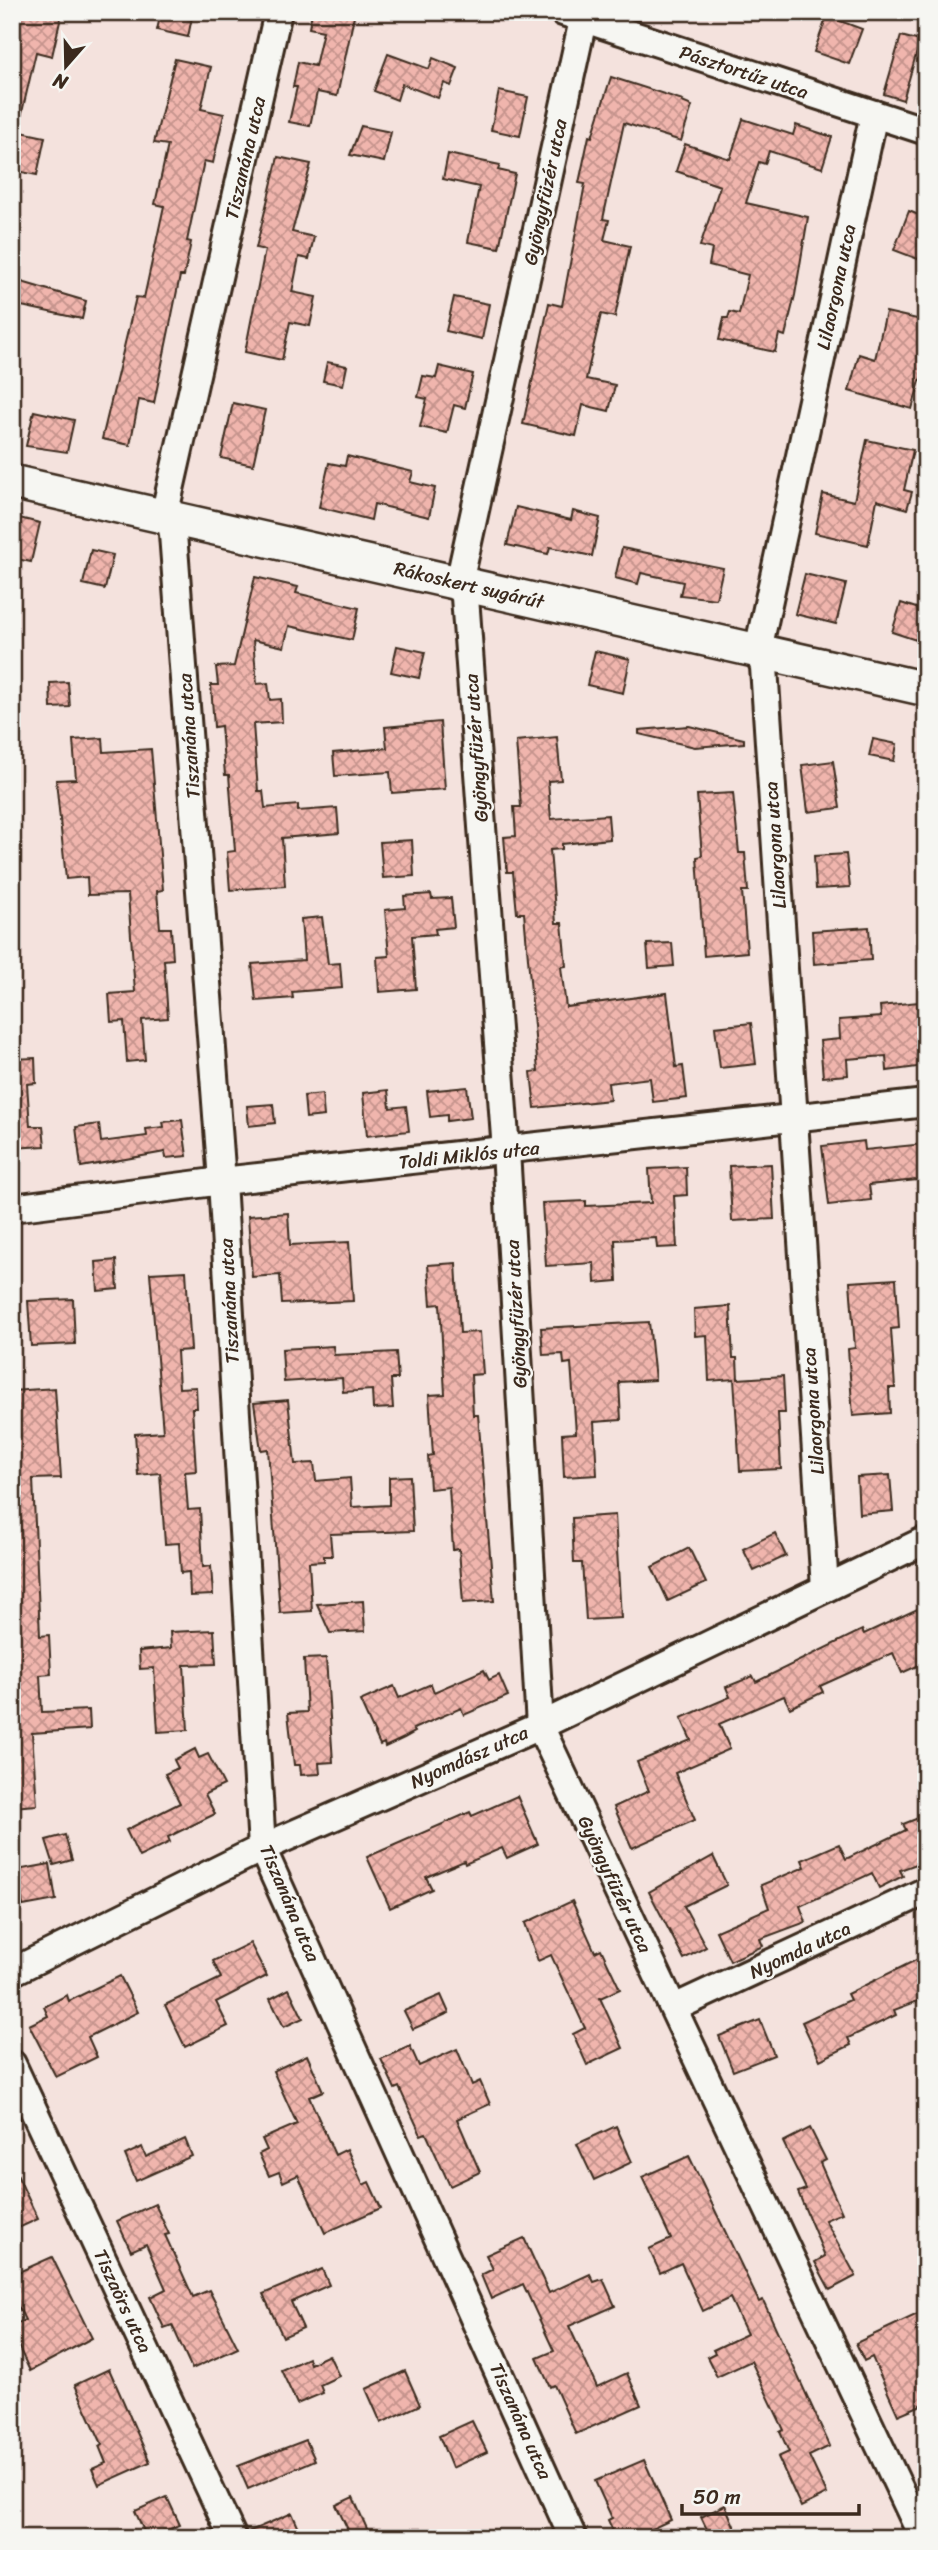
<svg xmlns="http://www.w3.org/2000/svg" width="938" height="2550" font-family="Sriracha,sans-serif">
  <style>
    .building { fill: url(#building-cross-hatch); stroke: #3b2a1e; stroke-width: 2 }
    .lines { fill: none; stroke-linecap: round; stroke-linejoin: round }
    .minor-casing { stroke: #3b2a1e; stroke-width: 32 }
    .tertiary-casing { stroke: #3b2a1e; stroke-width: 38 }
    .minor { stroke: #f6f6f2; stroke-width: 26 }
    .tertiary { stroke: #f6f6f2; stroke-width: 33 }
    .labels { text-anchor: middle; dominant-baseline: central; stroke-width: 5; stroke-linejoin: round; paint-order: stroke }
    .street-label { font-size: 19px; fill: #3b2a1e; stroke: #f6f6f2 }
  </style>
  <defs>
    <pattern id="building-cross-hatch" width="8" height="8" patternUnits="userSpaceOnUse" patternTransform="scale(1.75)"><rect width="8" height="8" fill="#f0b5ad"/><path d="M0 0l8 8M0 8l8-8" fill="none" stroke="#c4938c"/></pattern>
  </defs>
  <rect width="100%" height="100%" fill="#f4e2dd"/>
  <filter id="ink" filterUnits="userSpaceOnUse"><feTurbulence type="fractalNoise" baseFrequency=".0143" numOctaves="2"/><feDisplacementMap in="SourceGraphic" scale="14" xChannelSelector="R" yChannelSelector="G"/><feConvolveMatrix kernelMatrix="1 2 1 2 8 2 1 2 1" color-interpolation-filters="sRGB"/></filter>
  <g filter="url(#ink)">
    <g class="building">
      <path d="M12,12H40L61,17L52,56L36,52L20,121H12Z"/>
      <path d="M161,12H193L188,37L157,30Z"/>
      <path d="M312,12H355L337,96L317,92L310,126L289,122L297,87H293L298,62L315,66L323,31L309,28Z"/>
      <path d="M827,16L862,29L849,64L814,52Z"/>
      <path d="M901,36L920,41L903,100L884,94Z"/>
      <path d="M388,54L429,69L433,58L458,68L451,86L444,83L438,98L402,84L397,100L374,91Z"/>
      <path d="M175,59L211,67L201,109L224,114L213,163L204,161L187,241L191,242L184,276H180L154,403L139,400L130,445L102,439L136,297L144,298L164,206L155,204L168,145L154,143Z"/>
      <path d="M611,77L683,100L682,102L692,106L681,141L624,123L603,219L609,220L604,240L630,246L615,317L601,314L586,379L615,385L609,411L583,405L576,436L523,424L549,303L562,306L585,184L579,183L589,136L592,137Z"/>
      <path d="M499,91L528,97L520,136L491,130Z"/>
      <path d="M743,119L793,135L796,125L832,137L822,168L769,151L765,164L759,162L746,203L808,217L795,295L785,336L779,334L775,352L719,340L724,318H728L730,312L739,314L748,275L709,265L712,249L700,246L720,186L676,171L685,144L730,159Z"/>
      <path d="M361,126L391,132L384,162L350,155Z"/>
      <path d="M12,130L45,137L37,175L12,170Z"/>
      <path d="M448,154L500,165L498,170L515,174L499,248L468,242L479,187L443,179Z"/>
      <path d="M278,157L311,164L292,232L314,237L309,259L299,257L292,292L316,297L310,326L290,322L282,360L245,352L265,250L256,248Z"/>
      <path d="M909,211L926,218V262L894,250Z"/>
      <path d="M15,280L86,301L82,319L12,304Z"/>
      <path d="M454,297L489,304L482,339L446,331Z"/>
      <path d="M886,312L926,321V360L912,409L849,391L859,354L875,359Z"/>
      <path d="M327,362L347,366L343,385L323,381Z"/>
      <path d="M439,366L473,374L465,408L454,405L447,433L420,427L427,399L418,397L423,376L436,378Z"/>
      <path d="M233,403L265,410L253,465L221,458Z"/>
      <path d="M34,411L74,420L67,452L26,446Z"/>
      <path d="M867,440L913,450L904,490L912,492L907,509L877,500L868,545L815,533L823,494L854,501Z"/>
      <path d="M347,456L413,472L410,482L435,488L429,517L374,504L371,520L319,507L329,463L345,466Z"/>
      <path d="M516,507L571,520L573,511L600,518L592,556L550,547L548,554L507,545Z"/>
      <path d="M15,517L40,523L31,562L12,558Z"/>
      <path d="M622,548L723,568L716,599L680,595L683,582L641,573L638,584L615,578Z"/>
      <path d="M91,550L113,555L105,589L83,584Z"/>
      <path d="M805,574L846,584L836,624L795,614Z"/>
      <path d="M255,577L298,587L296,593L359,608L352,640L289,626L284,647L253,640L257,684L268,683L270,700L281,699L282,722L253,724L258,791H263L265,808L298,805V811L337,808L339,833L282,838L285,886L230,890L227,852L235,851L229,775H225L221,726L214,727L211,685H218L216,667L234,666Z"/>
      <path d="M901,603L925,611L916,640L892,632Z"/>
      <path d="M397,646L425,652L419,678L391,672Z"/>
      <path d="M595,651L630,659L623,693L587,685Z"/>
      <path d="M68,682L70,707L51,708L50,683Z"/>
      <path d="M440,722L445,789L392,793L390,772L335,776L333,753L387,748L385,727Z"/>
      <path d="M689,726L744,739V743L695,747L639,734V730Z"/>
      <path d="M557,737L561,780L548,781L551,819L608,815L610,839L562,844V849L550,850L556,923H562L566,966L561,967L566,1007L667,993L676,1067L683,1066L687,1098L653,1102L650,1078L608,1083L610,1100L535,1108L531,1072L538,1071L524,913H517L513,872H507L504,837L516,836L514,807H521L516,741Z"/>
      <path d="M103,738L104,752L151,749L163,890L157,891L160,928H171L173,959L164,960L168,1018L142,1020L145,1060L127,1062L124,1021L111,1022L109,994L135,992L128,894L88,895L87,877L66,879L56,780L76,779L73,740Z"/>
      <path d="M873,739L897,744L894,761L869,756Z"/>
      <path d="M833,761L840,808L808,812L802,765Z"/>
      <path d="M733,793L739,853H745L748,891H742L747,952L704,956L697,857L702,856L697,795Z"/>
      <path d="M412,840L414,876L383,878L380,842Z"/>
      <path d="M846,854L850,887L816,889L814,856Z"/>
      <path d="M431,894L432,899L451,898L454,927L435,929L436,934L412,936L416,989L379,992L377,957L389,956L385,910L405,908L404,896Z"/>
      <path d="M322,917L328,964L340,963L342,988L292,992L293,998L256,1001L252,964L304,960L301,919Z"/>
      <path d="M869,927L871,960L814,964L812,931Z"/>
      <path d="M672,943L674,966L649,968L647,944Z"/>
      <path d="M918,1002L925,1066L887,1071L886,1056L847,1059L848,1075L823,1077L820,1041L840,1039L839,1020L881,1017L880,1006Z"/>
      <path d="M751,1023L756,1064L720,1068L715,1027Z"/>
      <path d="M35,1058L36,1083L27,1084L30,1126H43L45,1146L12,1148V1059Z"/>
      <path d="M467,1087L471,1118L447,1121V1115L430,1117L427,1091Z"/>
      <path d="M388,1090L390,1108L406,1106L409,1131L367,1136L363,1093Z"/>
      <path d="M322,1094L324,1116L306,1118L304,1096Z"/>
      <path d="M273,1104L275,1123L249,1126L247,1106Z"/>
      <path d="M182,1120L187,1156L166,1158L165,1152L81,1167L76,1127L99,1124L101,1142L147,1136L146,1129L164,1127L163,1122Z"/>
      <path d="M864,1141L865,1150L924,1144L926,1179L869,1185L871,1200L829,1205L822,1146Z"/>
      <path d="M771,1164L774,1219L732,1221L729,1166Z"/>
      <path d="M686,1167L687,1195L674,1196L677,1247L657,1248L656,1238L615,1240L617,1281L595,1283L594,1263L546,1266L542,1203L586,1201V1206L651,1203L649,1169Z"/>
      <path d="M288,1213L290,1245L349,1242L353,1301L282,1304L280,1275L252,1277L248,1216Z"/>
      <path d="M116,1260L118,1289L98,1291L96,1262Z"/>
      <path d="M456,1263L460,1333L480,1332L483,1374L471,1375L473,1415H478L494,1601L463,1603L459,1549L453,1550L449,1487L430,1489L428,1456L433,1455L429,1395L445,1394L440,1304L431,1305L428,1265Z"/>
      <path d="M186,1271L191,1350L177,1351L179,1388L196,1387L197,1408H192L196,1471L185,1472L188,1510L200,1509L203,1567L211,1566L213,1595L190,1596L189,1572L181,1573L179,1543L165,1544L160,1473L138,1475L135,1434L163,1432L150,1273Z"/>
      <path d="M896,1279L899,1328L891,1329L895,1388H889L890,1413L853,1416L848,1349L855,1348L850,1282Z"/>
      <path d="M73,1299L75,1344L31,1346L28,1301Z"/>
      <path d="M730,1306L733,1358H737L738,1379L783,1376L785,1413H778L781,1469L740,1471L734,1379L709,1381L707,1335L695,1336L694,1309Z"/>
      <path d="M649,1322L655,1380L619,1382L621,1420L594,1422L597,1475L564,1477L562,1434L576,1433L571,1363L564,1364L563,1354L543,1355L541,1328Z"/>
      <path d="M333,1346L334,1355L396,1352L398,1379H391L393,1408L373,1409L372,1390L343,1392L342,1378L284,1382L282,1349Z"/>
      <path d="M55,1388L61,1478L33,1479L40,1636L49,1635L51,1674L40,1675L42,1712L89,1710L90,1729L32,1733L37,1805L12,1807V1391Z"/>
      <path d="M288,1400L295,1464L314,1463L316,1481L350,1478L352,1507L389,1505V1477L410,1476L413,1531L330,1534L332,1556H324V1561L309,1562L312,1611L280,1613L268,1449L261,1450L254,1403Z"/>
      <path d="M890,1475L893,1511L859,1514L857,1477Z"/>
      <path d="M615,1515L621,1618L586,1620L582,1563H574L572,1518Z"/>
      <path d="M775,1533L786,1556L754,1571L743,1549Z"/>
      <path d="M689,1548L706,1583L668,1601L652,1567Z"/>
      <path d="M363,1601L365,1631L330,1633L317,1604Z"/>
      <path d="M926,1605V1662L902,1673L893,1653L820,1686L823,1692L790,1708L784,1696L719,1724L730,1749L675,1773L695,1820L632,1848L614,1807L649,1791L637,1762L691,1740L681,1718L730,1697L726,1687L753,1676L756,1682L862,1630L864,1634Z"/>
      <path d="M214,1630L216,1664L184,1665L188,1730L158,1732L154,1668L140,1669L139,1651L171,1648L170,1632Z"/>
      <path d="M326,1658L333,1762L319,1763L320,1774L301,1775L300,1765H294L288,1713L307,1712L304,1659Z"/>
      <path d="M484,1670L489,1680L499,1675L508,1696L464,1715L461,1708L413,1729L415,1732L404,1738L385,1747L384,1743L380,1745L360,1701L394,1686L399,1698L431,1684L434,1692Z"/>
      <path d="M195,1749L199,1758L208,1754L224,1785L205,1794L215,1814L168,1837L170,1842L139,1857L126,1830L180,1803L165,1774L178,1768L174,1760Z"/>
      <path d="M517,1796L538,1844L507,1858L502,1848L465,1864L464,1861L426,1877L432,1889L390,1908L367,1857L470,1812L472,1816Z"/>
      <path d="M926,1815V1876L919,1863L900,1870L903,1876L879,1888L872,1873L800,1906L806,1922L760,1939L763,1946L730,1961L716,1931L769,1908L761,1885L805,1867L802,1860L839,1844L846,1859L906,1830L903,1824Z"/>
      <path d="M65,1835L72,1860L54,1865L46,1840Z"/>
      <path d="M713,1856L727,1885L684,1906L706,1947L684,1959L649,1892Z"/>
      <path d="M50,1864L56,1900L23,1906L17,1870Z"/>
      <path d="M572,1901L595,1952L601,1949L620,1989L600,1998L623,2048L587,2065L573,2034L585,2028L551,1955L538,1961L525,1923Z"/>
      <path d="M250,1943L267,1976L216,2002L228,2026L185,2047L165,2005L221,1978L213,1961Z"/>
      <path d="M926,1955V1998L894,2010L896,2015L848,2038L851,2045L820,2060L802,2022L850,2000L847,1994Z"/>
      <path d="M120,1976L138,2012L88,2037L97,2057L56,2077L29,2025L48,2016L44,2007L67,1995L69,2001Z"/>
      <path d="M289,1989L303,2018L284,2027L270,1999Z"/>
      <path d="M441,1995L449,2013L413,2029L404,2011Z"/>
      <path d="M760,2020L774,2055L733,2071L719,2036Z"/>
      <path d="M410,2046L419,2066L457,2049L472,2085L480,2081L490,2104L457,2119L480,2172L450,2186L426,2133L421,2135L399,2087L395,2089L381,2059Z"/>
      <path d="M307,2055L323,2091L309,2097L335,2155L347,2149L363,2185L369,2182L381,2208L325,2233L298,2175L283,2182L279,2172L269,2176L259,2154L267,2150L262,2139L297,2124L273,2071Z"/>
      <path d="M616,2126L632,2162L594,2180L577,2144Z"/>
      <path d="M810,2128L826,2160L820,2163L842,2213L825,2220L856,2276L830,2290L815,2262L825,2256L798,2192L806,2189L783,2142Z"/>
      <path d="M185,2139L192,2156L136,2181L125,2155L142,2147L146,2157Z"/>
      <path d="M689,2156L759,2302L763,2300L830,2446L809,2456L827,2494L801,2507L778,2457L789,2452L780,2432L784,2430L751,2361L717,2377L707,2357L715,2353L713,2350L747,2334L730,2298L703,2311L681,2263L660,2273L649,2249L671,2239L642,2177Z"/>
      <path d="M12,2164L38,2219L12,2231Z"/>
      <path d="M155,2204L169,2234L165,2235L193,2297L209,2290L238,2348L192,2369L172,2325L164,2328L150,2297L166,2289L146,2244L131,2251L117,2221Z"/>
      <path d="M524,2238L549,2293L590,2274L594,2282L603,2279L615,2306L569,2326L597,2387L627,2373L641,2405L576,2434L554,2385L550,2387L537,2358L554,2351L523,2284L491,2299L481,2275L493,2269L486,2255Z"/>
      <path d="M52,2257L92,2338L30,2371L12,2333V2326L25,2320L12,2294V2275Z"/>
      <path d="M322,2269L329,2285L291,2302L303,2328L283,2337L263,2294Z"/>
      <path d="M926,2310V2403L898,2415L872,2357L864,2361L856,2343Z"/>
      <path d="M329,2355L339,2376L320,2385L323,2393L297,2404L281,2370L308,2358L310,2364Z"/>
      <path d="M109,2369L150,2462L99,2485L92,2469L106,2463L99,2446L102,2444L75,2385Z"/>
      <path d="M405,2371L420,2405L381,2423L366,2389Z"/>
      <path d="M472,2421L487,2452L452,2468L439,2436Z"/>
      <path d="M306,2440L315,2460L248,2489L238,2466Z"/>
      <path d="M644,2460L671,2520L632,2538H616L608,2520L612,2518L595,2481Z"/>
      <path d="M167,2497L180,2525L147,2538L135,2511Z"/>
      <path d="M353,2497L371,2538H352L336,2505Z"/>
      <path d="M725,2505L735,2528L711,2538L701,2517Z"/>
      <path d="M292,2513L303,2538H248V2532Z"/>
    </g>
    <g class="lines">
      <defs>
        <g id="minor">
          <path d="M278,12L167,503L173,534L222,1181L262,1848L573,2538"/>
          <path d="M563,12L926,131"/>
          <path d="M583,20L459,583L465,597L506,1151L540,1726L923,2538"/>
          <path d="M12,1208L222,1181L926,1103"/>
          <path d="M825,1588L764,667L758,650L874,114"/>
          <path d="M12,1972L262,1848L540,1726L926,1540"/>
          <path d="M674,2008L926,1891"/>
          <path d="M12,2064L233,2538"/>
        </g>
        <path id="tertiary" d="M12,482L926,689"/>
      </defs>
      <use href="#minor" class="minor-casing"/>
      <use href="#tertiary" class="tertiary-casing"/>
      <use href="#minor" class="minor"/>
      <use href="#tertiary" class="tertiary"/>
    </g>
  </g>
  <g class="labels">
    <g class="street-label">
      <text transform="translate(744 72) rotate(18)">Pásztortűz utca</text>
      <text transform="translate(245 158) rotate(-77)">Tiszanána utca</text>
      <text transform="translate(545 192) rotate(-78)">Gyöngyfüzér utca</text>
      <text transform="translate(836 287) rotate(-78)">Lilaorgona utca</text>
      <text transform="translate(469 585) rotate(13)">Rákoskert sugárút</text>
      <text transform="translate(189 736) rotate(-94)">Tiszanána utca</text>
      <text transform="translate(476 748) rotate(-94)">Gyöngyfüzér utca</text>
      <text transform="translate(775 845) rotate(-94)">Lilaorgona utca</text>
      <text transform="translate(469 1155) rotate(-6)">Toldi Miklós utca</text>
      <text transform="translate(229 1301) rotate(-93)">Tiszanána utca</text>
      <text transform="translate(516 1314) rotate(-93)">Gyöngyfüzér utca</text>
      <text transform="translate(813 1411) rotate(-94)">Lilaorgona utca</text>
      <text transform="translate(469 1757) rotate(-24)">Nyomdász utca</text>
      <text transform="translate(615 1884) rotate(65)">Gyöngyfüzér utca</text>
      <text transform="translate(290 1903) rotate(67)">Tiszanána utca</text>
      <text transform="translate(800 1950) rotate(-25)">Nyomda utca</text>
      <text transform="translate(123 2301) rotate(65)">Tiszaörs utca</text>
      <text transform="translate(521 2421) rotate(66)">Tiszanána utca</text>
    </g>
  </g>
  <rect width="938" height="2550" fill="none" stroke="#f6f6f2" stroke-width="42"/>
  <rect x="21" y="21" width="896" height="2508" fill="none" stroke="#3b2a1e" stroke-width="2.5" filter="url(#ink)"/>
  <g transform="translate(66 66) rotate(200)" stroke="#f6f6f2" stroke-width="5" paint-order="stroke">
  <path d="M0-5L12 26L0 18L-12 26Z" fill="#3b2a1e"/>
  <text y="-10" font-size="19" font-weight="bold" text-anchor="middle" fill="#3b2a1e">N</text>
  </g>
  <path d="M682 2504v10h177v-10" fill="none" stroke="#3b2a1e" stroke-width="3.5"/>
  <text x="693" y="2504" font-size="21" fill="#3b2a1e" stroke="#f6f6f2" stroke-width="5" paint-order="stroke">50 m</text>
</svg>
